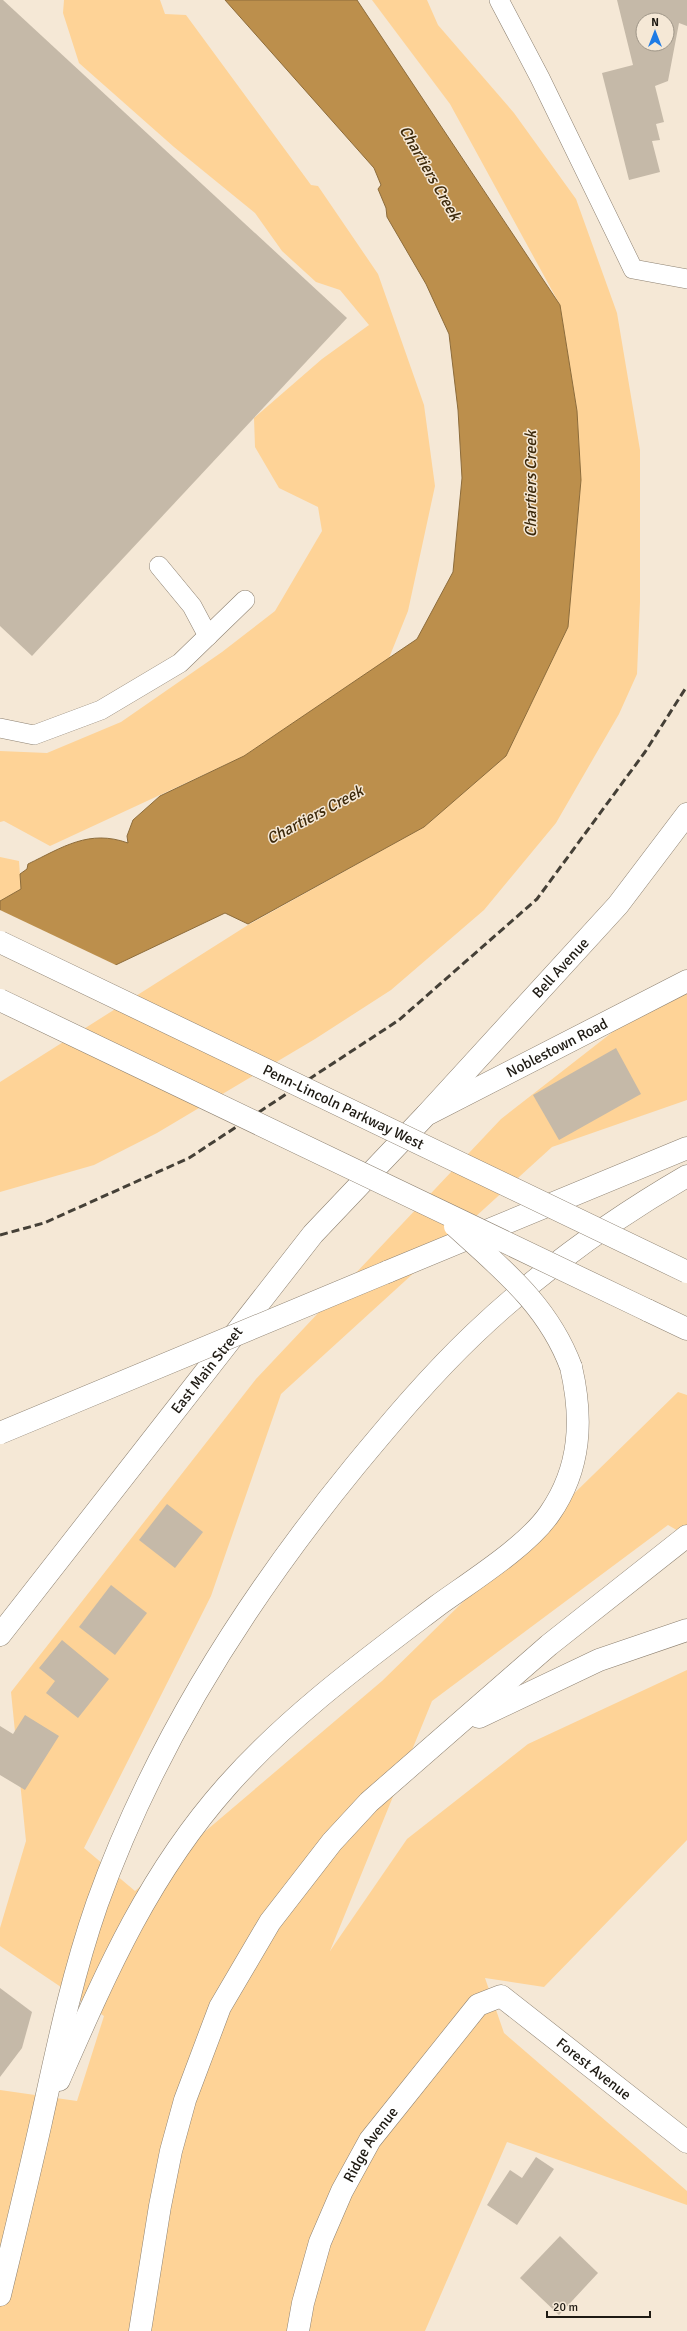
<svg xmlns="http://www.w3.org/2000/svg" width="687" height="2331" font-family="Signika,sans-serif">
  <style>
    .green { fill: #fed397 }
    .water { fill: #bc8f4c; stroke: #8d6c3b }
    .pier { fill: #f5e8d6 }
    .building { fill: #c5b9a8; fill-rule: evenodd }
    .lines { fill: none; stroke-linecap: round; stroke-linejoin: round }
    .service-casing { stroke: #8d8171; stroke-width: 20 }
    .minor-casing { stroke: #8d8171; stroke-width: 23 }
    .secondary-casing { stroke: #8d8171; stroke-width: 23 }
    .motorway-casing { stroke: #8d8171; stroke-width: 23 }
    .service { stroke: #fff; stroke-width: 19 }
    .minor { stroke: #fff; stroke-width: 22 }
    .secondary { stroke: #fff; stroke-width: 22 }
    .motorway { stroke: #fff; stroke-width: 22 }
    .rail { stroke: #454037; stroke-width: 3; stroke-dasharray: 8 4; stroke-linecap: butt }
    .motorway-bridge-casing { stroke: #8d8171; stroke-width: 23; stroke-linecap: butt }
    .motorway-bridge { stroke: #fff; stroke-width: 22 }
    .labels { text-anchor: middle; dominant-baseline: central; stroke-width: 3; stroke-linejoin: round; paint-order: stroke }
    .street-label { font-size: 15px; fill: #1e1a13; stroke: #f5e8d6 }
    .water-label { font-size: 16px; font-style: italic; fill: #3c290b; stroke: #f5e8d6 }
  </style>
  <rect width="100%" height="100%" fill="#f5e8d6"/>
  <g class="green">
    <path d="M64,0H160L165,14L186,15L311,185L318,186L378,274L424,405L435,486L408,611L389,658L244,756L50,846L4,821L0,822V751L47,753L121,722L222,652L275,611L322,531L318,507L279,488L255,447L254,418L322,359L369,325L340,290L316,282L282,251L255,213L174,147L79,63L63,13Z"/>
    <path d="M372,0H427L438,25L514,113L576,199L617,313L640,450V602L637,674L619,714L556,823L484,910L391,990L315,1039L157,1133L94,1165L0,1192V1082L248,925L424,827L506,756L568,627L581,480L577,411L560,305L450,104Z"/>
    <path d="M0,857L19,861L21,889L0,901Z"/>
    <path d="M687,974V1100L552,1147L281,1394L211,1596L84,1848L135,1891L382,1681L678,1392L687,1395V1536L668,1525L432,1701L330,1951L407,1839L528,1744L687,1670V1840L544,1987L485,1978L504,2033L687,2191V2205L507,2142L425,2331H0V2090L77,2101L104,2016L0,1946V1928L26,1841L11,1692L256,1379L501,1119Z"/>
  </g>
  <path class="water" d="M225,0H357L560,305L577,411L581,480L568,627L506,756L424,827L248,924L225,913L0,1020V901L21,889L20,874L27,869L28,864C63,847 89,829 128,843L127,836L133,820L160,796L244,756L417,639L453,572L462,478L458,410L449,334L426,284L387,217L386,208L378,189L381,185L374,168Z"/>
  <path class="pier" d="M0,910L118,966L0,1022Z"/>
  <g class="building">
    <path d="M0,0H3L347,318L32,656L0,626Z"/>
    <path d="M617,0H687V26L679,23L668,81L655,86L664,122L656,124L660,140L652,141L660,172L629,180L602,73L633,65ZM643,20H667V44H643Z"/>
    <path d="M616,1048L641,1094L559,1140L533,1095Z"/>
    <path d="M167,1504L203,1532L175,1568L139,1540Z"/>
    <path d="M111,1585L147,1613L115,1655L79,1627Z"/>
    <path d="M62,1640L109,1679L78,1718L46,1693L55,1681L39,1668Z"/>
    <path d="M25,1715L59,1736L25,1790L0,1775V1726L13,1734Z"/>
    <path d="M0,1988L32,2012L22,2048L0,2077Z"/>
    <path d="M536,2157L554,2169L517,2225L487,2205L510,2170L522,2178Z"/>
    <path d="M560,2236L598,2273L559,2315L520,2278Z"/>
  </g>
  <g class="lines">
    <defs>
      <g id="service">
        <path d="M499,0L540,78L633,269L687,279"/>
        <path d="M159,566L192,606L208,636"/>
        <path d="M0,728L34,735L101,710L180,663L245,600"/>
      </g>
      <g id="minor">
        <path id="s1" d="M427,1114L618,905L687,814"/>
        <path id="s2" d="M298,2331L303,2303L320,2242L342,2191L370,2140L478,2005L501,1996L687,2142"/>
      </g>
      <g id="secondary">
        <path id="s3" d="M0,1635L313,1234L426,1115L687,981"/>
      </g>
      <g id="motorway">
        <path d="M387,1272L687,1148"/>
        <path d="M647,1310L687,1329"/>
        <path d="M479,1717L599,1660L687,1630"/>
        <path d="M59,2080C106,1973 148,1875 227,1786C289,1716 363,1662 437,1606C470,1582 528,1546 550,1513C581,1468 583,1419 571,1367"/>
        <path d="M0,2295C14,2237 28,2180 41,2122C57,2049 72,1976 97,1904C154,1744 248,1597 355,1466C393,1420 431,1375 474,1334C537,1274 611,1220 687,1176"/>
        <path d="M140,2331L160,2206L171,2151L185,2100L220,2007L270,1922L332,1842L369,1802L549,1645L687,1536"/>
      </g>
    </defs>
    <use href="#service" class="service-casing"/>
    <use href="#minor" class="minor-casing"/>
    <use href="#secondary" class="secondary-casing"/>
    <use href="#motorway" class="motorway-casing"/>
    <use href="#service" class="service"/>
    <use href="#minor" class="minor"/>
    <use href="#secondary" class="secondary"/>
    <use href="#motorway" class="motorway"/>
    <path class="rail" d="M0,1235L44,1223L189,1158L399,1020L537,899L645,752L687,686"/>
    <defs>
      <g id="motorway-bridge">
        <path id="s4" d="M0,942L687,1272"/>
        <path d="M0,1000L647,1310"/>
        <path d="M455,1226C502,1269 548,1305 571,1367"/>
        <path d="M0,1433L387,1272"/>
      </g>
    </defs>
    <use href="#motorway-bridge" class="motorway-bridge-casing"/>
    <use href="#motorway-bridge" class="motorway-bridge"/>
  </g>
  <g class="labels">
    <g class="street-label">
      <text stroke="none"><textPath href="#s1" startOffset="198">Bell Avenue</textPath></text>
      <text stroke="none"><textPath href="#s3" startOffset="820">Noblestown Road</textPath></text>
      <text stroke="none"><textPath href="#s4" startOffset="381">Penn-Lincoln Parkway West</textPath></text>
      <text stroke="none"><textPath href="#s3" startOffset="336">East Main Street</textPath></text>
      <text stroke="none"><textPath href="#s2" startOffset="521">Forest Avenue</textPath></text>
      <text stroke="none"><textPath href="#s2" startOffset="202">Ridge Avenue</textPath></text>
    </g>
    <g class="water-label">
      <text transform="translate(430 173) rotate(60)">Chartiers Creek</text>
      <text transform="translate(531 484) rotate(-90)">Chartiers Creek</text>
      <text transform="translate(315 815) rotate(-28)">Chartiers Creek</text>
    </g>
  </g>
  <g transform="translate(655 32)"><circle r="19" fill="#f5e8d6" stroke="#9f9688"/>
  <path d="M0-3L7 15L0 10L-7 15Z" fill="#1e7be5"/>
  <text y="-6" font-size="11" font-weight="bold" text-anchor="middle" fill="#1e1a13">N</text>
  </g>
  <path d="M547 2311v6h103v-6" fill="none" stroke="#1e1a13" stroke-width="2"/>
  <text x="553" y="2311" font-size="12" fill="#1e1a13" stroke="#f5e8d6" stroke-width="3" paint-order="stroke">20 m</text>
</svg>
